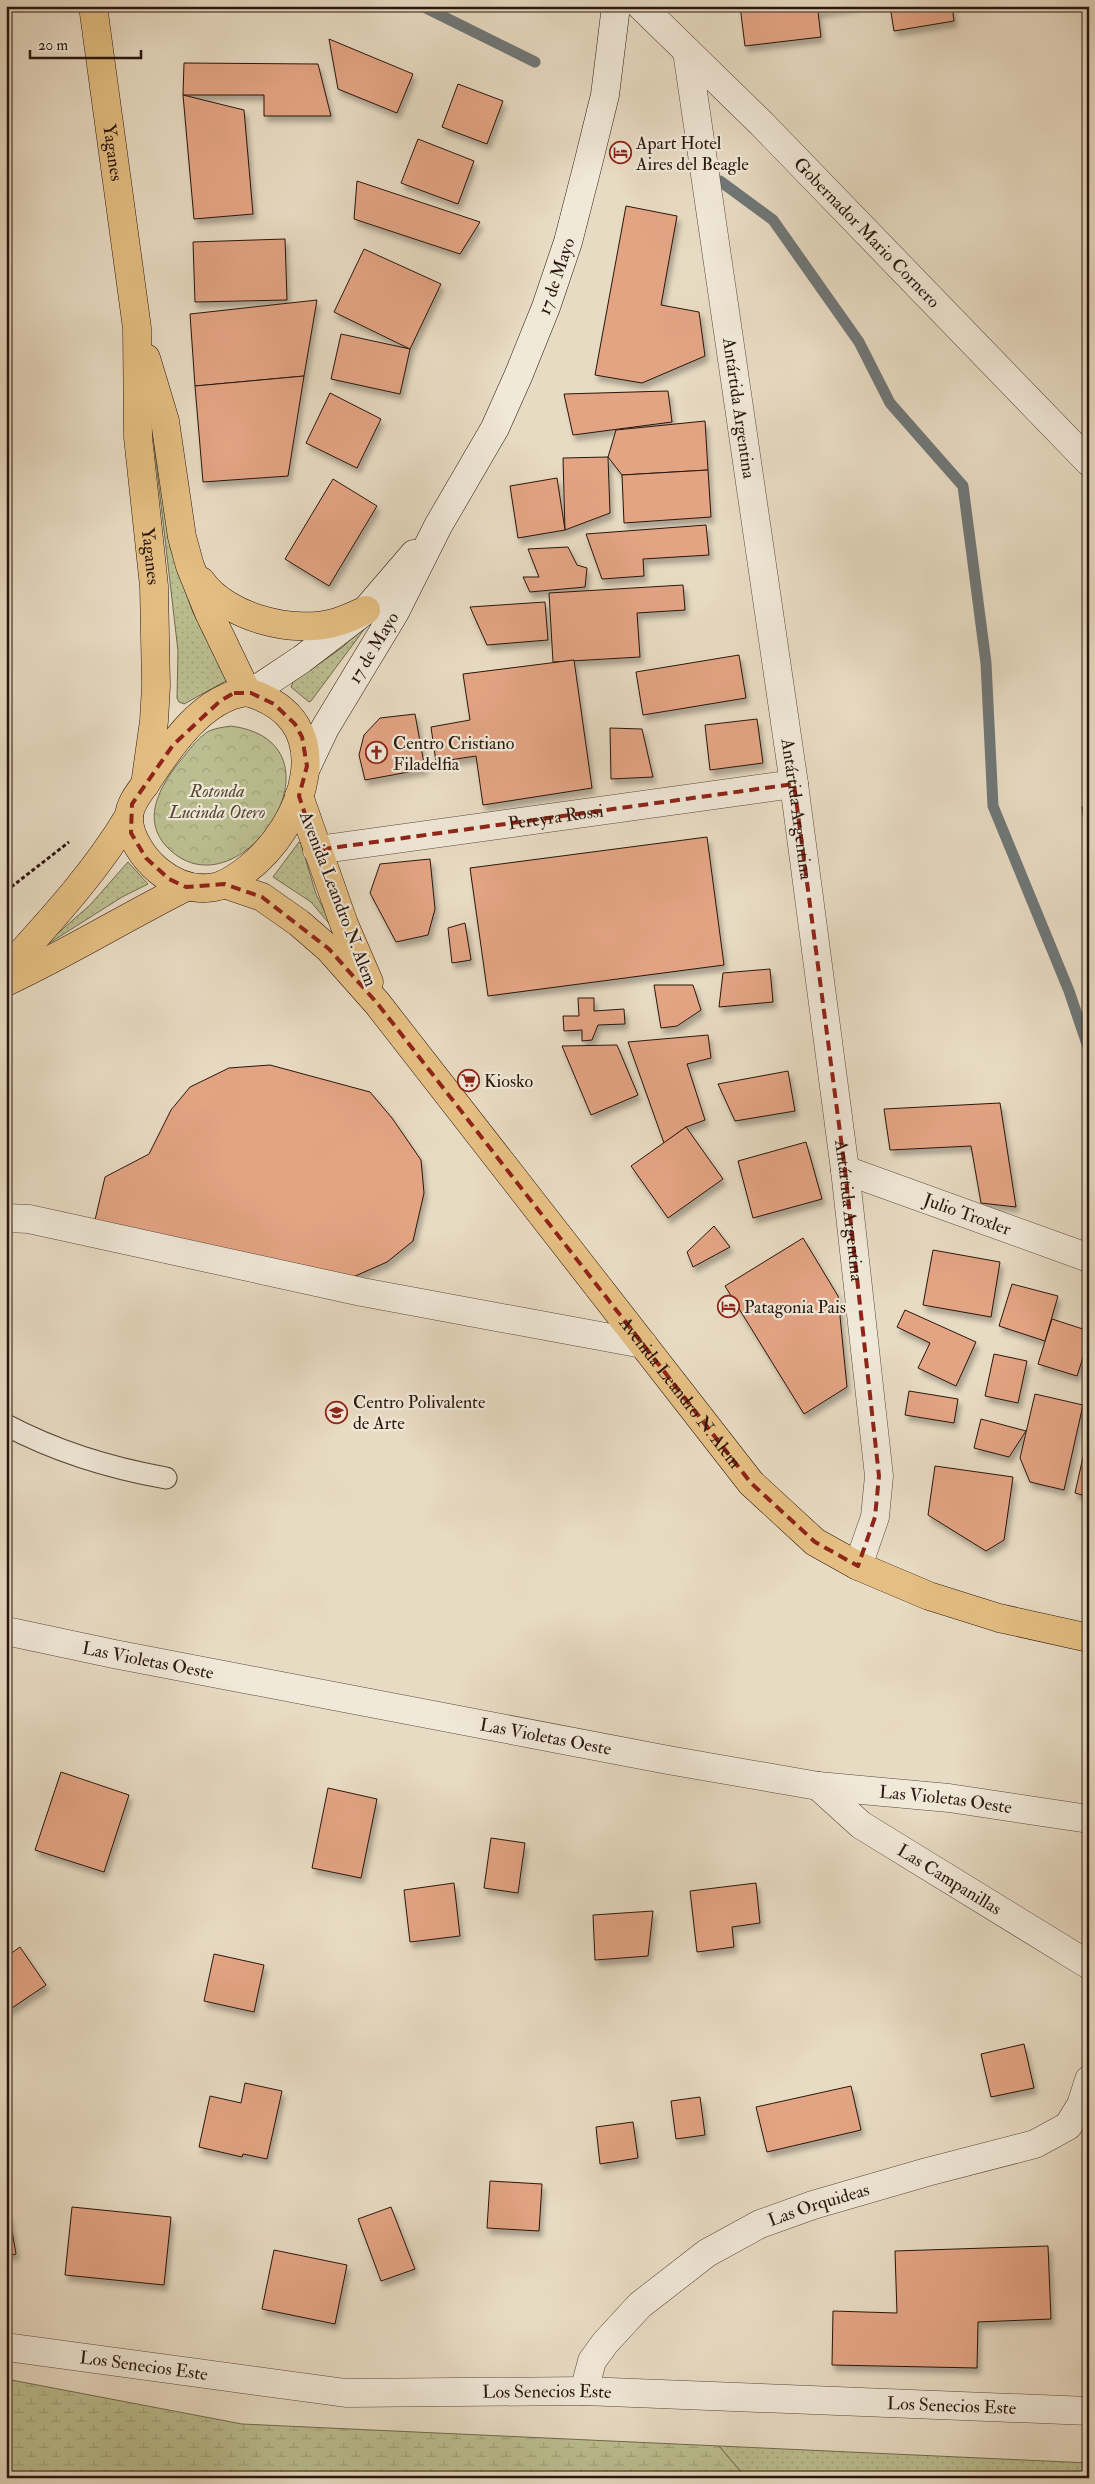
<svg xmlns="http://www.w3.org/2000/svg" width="1095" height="2484" font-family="'IM FELL Double Pica',serif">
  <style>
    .grass { fill: url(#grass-dots); stroke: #726a4e }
    .wetland { fill: url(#wetland-marsh); stroke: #726a4e }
    .park { fill: url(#park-crowns); stroke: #726a4e }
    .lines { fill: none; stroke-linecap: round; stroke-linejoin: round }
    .stream { stroke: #6f7777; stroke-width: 11 }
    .building { fill: #e3a484; stroke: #29160c; filter: url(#shadow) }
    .service-casing { stroke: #59473a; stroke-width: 23 }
    .pedestrian-casing { stroke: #59473a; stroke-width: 29 }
    .minor-casing { stroke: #59473a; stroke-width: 29 }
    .secondary-casing { stroke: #29160c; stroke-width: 29 }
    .primary-casing { stroke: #29160c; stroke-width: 29 }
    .trunk-casing { stroke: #29160c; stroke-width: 29 }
    .path { stroke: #29160c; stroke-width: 3; stroke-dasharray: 4 2.5; stroke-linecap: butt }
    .service { stroke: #f0e8d8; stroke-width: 21 }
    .pedestrian { stroke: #f0e8d8; stroke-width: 28 }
    .minor { stroke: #f0e8d8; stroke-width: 28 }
    .secondary { stroke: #f0e8d8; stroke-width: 28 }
    .primary { stroke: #e4be82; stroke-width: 28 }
    .trunk { stroke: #e4be82; stroke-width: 28 }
    .marked { fill: none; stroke: #8f2418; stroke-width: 4; stroke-dasharray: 10 6; stroke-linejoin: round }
    .labels { text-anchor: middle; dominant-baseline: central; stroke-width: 4.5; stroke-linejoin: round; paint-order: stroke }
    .poi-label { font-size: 18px; fill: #29160c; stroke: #f0e8d8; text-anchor: start }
    .street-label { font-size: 18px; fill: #29160c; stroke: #f0e8d8 }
    .park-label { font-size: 18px; font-style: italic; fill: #554834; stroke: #f0e8d8 }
  </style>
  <defs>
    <pattern id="grass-dots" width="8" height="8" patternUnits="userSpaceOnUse" patternTransform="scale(1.25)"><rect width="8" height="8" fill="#bbbe90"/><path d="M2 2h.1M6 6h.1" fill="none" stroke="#a1a37b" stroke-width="1.8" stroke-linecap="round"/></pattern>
    <pattern id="wetland-marsh" width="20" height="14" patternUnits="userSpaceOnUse" patternTransform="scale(1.25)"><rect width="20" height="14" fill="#bbbe90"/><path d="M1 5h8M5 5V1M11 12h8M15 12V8" fill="none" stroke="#a1a37b"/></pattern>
    <pattern id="park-crowns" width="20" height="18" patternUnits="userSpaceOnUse" patternTransform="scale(1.25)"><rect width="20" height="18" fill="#bbbe90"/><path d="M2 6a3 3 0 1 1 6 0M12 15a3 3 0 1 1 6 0" fill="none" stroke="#a1a37b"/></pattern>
    <filter id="shadow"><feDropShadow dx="3" dy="5.5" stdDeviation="2.5" flood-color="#0004"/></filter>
  </defs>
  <rect width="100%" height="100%" fill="#e8dbc3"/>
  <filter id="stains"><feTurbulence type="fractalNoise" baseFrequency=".004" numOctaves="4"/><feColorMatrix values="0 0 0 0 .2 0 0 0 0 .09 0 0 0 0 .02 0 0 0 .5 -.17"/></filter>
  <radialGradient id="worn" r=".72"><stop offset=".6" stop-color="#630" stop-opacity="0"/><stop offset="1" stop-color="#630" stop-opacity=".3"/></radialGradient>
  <g class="grass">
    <path d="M152,427L170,547L192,610L226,679V681L184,704L179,702L177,698L178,651Z"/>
    <path d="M380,608L311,701L309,702L291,687L293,682L343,647Z"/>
    <path d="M299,842L301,844L316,894L333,928L311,902L273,877Z"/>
    <path d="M128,862L148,884L122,897L40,949L90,905Z"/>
    <path d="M719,2446L1089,2463V2478H746Z"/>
  </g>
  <path class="wetland" d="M6,2379L242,2424L719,2446L746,2478H6Z"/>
  <path class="park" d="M231,726C357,743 237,923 166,846C139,816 164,780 185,755C191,747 200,736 209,731C216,728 224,727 231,726Z"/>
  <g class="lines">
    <g class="stream">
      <path d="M422,6L535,62"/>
      <path d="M720,181L773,220L859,342L890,403L963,486L986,663L993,806L1069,991L1089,1050"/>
    </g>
  </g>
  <g class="building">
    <path d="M740,6H858L818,12L821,37L745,46Z"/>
    <path d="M890,6H952L954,21L894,31Z"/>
    <path d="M329,39L413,74L397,113L338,89Z"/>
    <path d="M184,63L318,64L331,116H264V95H183Z"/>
    <path d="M458,84L503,101L487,144L442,127Z"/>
    <path d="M183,95L244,110L253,214L194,219Z"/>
    <path d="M418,139L474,161L458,204L401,183Z"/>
    <path d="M357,181L480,222L460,254L354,219Z"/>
    <path d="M626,206L677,216L661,305L699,312L705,356L642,383L595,375Z"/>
    <path d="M285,239L287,300L195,302L193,242Z"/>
    <path d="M364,249L441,284L410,349L334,312Z"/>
    <path d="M317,300L304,376L195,386L190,314Z"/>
    <path d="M341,334L410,349L400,394L331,379Z"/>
    <path d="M304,376L288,476L203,482L195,386Z"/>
    <path d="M668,391L672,422L573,435L564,394Z"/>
    <path d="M330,393L381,419L357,468L306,443Z"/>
    <path d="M705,421L708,470L622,475L608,457L616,430Z"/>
    <path d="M608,457L610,513L565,530L563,458Z"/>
    <path d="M708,470L711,517L624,523L622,475Z"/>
    <path d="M557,478L565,530L518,538L510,486Z"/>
    <path d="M333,479L377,506L329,586L285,559Z"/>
    <path d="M706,525L709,555L643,559L644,576L602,579L586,534Z"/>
    <path d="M568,547L577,565L587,568L585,587L530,592L523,577H539L528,549Z"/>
    <path d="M683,585L685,610L637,613L640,657L553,662L549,593Z"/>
    <path d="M545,602L548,640L487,645L470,607Z"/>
    <path d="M739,655L746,698L643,715L636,672Z"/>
    <path d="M574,660L592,788L483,805L476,756L436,762L431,727L470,720L463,674Z"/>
    <path d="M415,714L425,769L365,780L359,755L364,735L380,718Z"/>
    <path d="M757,719L763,763L710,770L705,725Z"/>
    <path d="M610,728L642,729L653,777L611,779Z"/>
    <path d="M1089,806V860L1082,807Z"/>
    <path d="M707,837L724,965L488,996L470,868Z"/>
    <path d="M430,859L435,909L428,935L396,942L370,893L380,864Z"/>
    <path d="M465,923L471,960L452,963L448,928Z"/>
    <path d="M770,969L773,1002L719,1007L723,973Z"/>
    <path d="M654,985H693L701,1010L677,1026L661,1028Z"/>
    <path d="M578,998H594V1011L624,1009L625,1024L598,1025L592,1040L582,1041V1030L564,1031L563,1016H579Z"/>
    <path d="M708,1035L711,1058L687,1064L705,1120L686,1127L664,1143L628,1042Z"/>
    <path d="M617,1045L638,1095L591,1115L562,1046Z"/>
    <path d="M270,1065L370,1092L392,1118L421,1160L424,1193L413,1241L387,1262L353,1277L95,1220L105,1177L149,1154L171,1110L190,1087L229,1068Z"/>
    <path d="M788,1071L795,1111L735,1121L718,1084Z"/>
    <path d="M1000,1103L1016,1207L981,1203L971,1146L890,1150L884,1109Z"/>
    <path d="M686,1127L723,1179L668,1218L631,1166Z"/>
    <path d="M806,1142L822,1199L753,1218L738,1161Z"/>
    <path d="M714,1226L730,1247L693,1267L687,1252Z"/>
    <path d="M803,1238L838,1296L847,1387L804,1414L725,1286Z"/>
    <path d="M933,1250L1000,1262L991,1317L923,1305Z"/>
    <path d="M1012,1284L1058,1296L1045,1341L999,1326Z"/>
    <path d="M905,1310L976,1342L956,1386L918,1368L930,1343L897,1327Z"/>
    <path d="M1052,1319L1089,1331V1339L1077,1376L1038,1364Z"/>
    <path d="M994,1354L1027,1361L1018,1403L985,1396Z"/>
    <path d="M909,1391L958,1399L954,1423L905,1415Z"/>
    <path d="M1035,1394L1083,1405L1064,1490L1030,1482L1020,1458Z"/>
    <path d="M1083,1405L1089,1407V1432Z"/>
    <path d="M981,1419L1026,1431L1009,1457L974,1448Z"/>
    <path d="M1083,1457L1089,1458V1497L1075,1493Z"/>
    <path d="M935,1466L1013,1477L1004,1540L986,1551L928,1515Z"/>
    <path d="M61,1772L129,1795L104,1872L35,1850Z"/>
    <path d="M328,1788L377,1799L361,1878L312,1868Z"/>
    <path d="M491,1838L525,1843L518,1893L484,1888Z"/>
    <path d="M454,1883L460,1936L410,1942L404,1890Z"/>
    <path d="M756,1883L760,1923L732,1927L734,1947L697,1952L690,1891Z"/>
    <path d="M653,1911L648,1956L595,1960L593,1915Z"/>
    <path d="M20,1947L46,1985L6,2012V1957Z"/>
    <path d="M214,1954L264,1965L254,2012L204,2001Z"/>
    <path d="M1024,2044L1034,2088L991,2097L981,2054Z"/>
    <path d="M245,2083L282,2091L267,2159L243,2154L242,2157L199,2147L210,2096L241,2103Z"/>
    <path d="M851,2086L861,2130L767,2152L756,2107Z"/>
    <path d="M700,2097L705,2135L676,2139L671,2101Z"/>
    <path d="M633,2122L638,2158L600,2164L596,2127Z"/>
    <path d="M490,2181L542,2184L539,2231L487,2228Z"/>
    <path d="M72,2207L171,2217L164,2285L65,2275Z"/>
    <path d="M391,2207L415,2269L381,2281L358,2219Z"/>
    <path d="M9,2214L16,2254L6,2256V2215Z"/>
    <path d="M1048,2246L1051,2319L978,2322L977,2368L832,2365L833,2311L897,2313L895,2251Z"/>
    <path d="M274,2250L347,2265L335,2324L262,2309Z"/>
  </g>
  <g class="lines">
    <defs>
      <path id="service" d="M6,1425C57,1452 110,1468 166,1478"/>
      <path id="pedestrian" d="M6,1218L29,1219L362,1292L643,1344"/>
      <g id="minor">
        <path id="s1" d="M641,6L762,124L1089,462"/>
        <path id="s2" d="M687,51L794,784L845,1170L879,1476L875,1517L858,1566"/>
        <path id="s3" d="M317,850L794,784"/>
        <path id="s4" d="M845,1170L1089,1258"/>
        <path id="s5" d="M6,1631L114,1654L668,1760L818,1786L949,1798L1089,1819"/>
        <path id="s6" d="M818,1786L861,1825L1089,1965"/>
        <path id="s7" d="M6,2347L346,2393L584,2391L1089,2411"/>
        <path id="s8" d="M584,2391L592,2361L605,2343L640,2305L707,2253L760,2224L813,2205L927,2172L1035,2144L1068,2126L1081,2105L1089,2080"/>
      </g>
      <g id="secondary">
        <path d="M251,693L302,659L366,610L414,554"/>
        <path id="s9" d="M307,766L325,728L395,612L438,526L495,428L519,374L546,307L568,242L588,164L605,95L616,6"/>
      </g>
      <g id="primary">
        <path id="s10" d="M93,6L137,328L138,437L154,586L156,686L154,721L145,785"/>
        <path d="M146,358L165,421L182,537L190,566L209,613L247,692"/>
        <path d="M201,581C227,618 295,635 337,622C347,619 357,614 366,610"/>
      </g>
      <g id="trunk">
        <path d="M247,692C344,720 304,827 245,871C236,877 227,885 215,887C194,891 175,884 159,871C144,859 128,836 129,816C130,803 139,793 146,783C169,748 202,697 247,692Z"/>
        <path d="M299,796L344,924L369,982"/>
        <path id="s11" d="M224,884L262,897L299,923L329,949L377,1003L751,1483L815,1542L858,1566L929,1596L999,1618L1089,1638"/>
        <path d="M6,970C50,921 95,873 129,816"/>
        <path d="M6,982C68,953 126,917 186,887"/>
      </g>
    </defs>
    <use href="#service" class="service-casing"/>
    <use href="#pedestrian" class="pedestrian-casing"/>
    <use href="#minor" class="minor-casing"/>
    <use href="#secondary" class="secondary-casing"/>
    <use href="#primary" class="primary-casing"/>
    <use href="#trunk" class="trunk-casing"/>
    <path class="path" d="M6,891L69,842"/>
    <use href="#service" class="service"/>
    <use href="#pedestrian" class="pedestrian"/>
    <use href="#minor" class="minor"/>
    <use href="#secondary" class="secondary"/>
    <use href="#primary" class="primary"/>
    <use href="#trunk" class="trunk"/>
  </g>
  <path class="marked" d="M234,693H251L274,704L295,724L302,737L307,766L299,796L317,850L794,784L845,1170L879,1476L875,1517L858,1566L815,1542L751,1483L377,1003L329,949L262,897L224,884L186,887L169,879L146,858L131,833L132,804L173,745L220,701Z"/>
  <defs>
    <symbol id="hotel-ring" viewBox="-11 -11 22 22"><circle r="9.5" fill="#f0e8d8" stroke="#8f2418" stroke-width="1.5"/><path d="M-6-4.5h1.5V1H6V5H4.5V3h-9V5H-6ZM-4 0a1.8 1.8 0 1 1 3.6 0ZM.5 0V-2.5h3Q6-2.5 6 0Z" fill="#8f2418"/></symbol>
    <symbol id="church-ring" viewBox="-11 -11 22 22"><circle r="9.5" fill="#f0e8d8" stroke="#8f2418" stroke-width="1.5"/><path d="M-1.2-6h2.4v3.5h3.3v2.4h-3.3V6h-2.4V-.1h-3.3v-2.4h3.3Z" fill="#8f2418"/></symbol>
    <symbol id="supermarket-ring" viewBox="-11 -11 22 22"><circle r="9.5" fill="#f0e8d8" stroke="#8f2418" stroke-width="1.5"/><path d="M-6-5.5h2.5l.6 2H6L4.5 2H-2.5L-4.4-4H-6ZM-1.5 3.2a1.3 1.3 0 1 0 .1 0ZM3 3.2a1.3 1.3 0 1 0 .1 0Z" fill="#8f2418"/></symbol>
    <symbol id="school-ring" viewBox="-11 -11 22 22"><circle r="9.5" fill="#f0e8d8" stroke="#8f2418" stroke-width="1.5"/><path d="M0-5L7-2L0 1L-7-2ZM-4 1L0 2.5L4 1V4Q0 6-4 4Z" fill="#8f2418"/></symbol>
  </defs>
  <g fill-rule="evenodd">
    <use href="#hotel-ring" x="608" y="140" width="25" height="25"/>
    <use href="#church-ring" x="364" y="740" width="25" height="25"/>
    <use href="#supermarket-ring" x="456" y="1068" width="25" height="25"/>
    <use href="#hotel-ring" x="716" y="1294" width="25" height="25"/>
    <use href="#school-ring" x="324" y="1400" width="25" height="25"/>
  </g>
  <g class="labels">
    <g class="poi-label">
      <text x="636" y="143">Apart Hotel<tspan x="636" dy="21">Aires del Beagle</tspan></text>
      <text x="393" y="743">Centro Cristiano<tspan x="393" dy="21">Filadelfia</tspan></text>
      <text x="484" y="1081">Kiosko</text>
      <text x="744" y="1307">Patagonia Pais</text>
      <text x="353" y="1402">Centro Polivalente<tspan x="353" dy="21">de Arte</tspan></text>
    </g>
    <g class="street-label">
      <text stroke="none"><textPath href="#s10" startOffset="148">Yaganes</textPath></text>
      <text stroke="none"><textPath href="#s1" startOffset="320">Gobernador Mario Cornero</textPath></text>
      <text stroke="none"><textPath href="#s9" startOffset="551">17 de Mayo</textPath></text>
      <text stroke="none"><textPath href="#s2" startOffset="361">Antártida Argentina</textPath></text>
      <text stroke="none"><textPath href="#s10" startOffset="554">Yaganes</textPath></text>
      <text stroke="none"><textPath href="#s9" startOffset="136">17 de Mayo</textPath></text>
      <text stroke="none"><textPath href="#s2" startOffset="766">Antártida Argentina</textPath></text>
      <text stroke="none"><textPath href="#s3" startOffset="241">Pereyra Rossi</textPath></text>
      <text transform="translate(338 899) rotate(69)">Avenida Leandro N. Alem</text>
      <text stroke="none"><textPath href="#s2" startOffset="1171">Antártida Argentina</textPath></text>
      <text stroke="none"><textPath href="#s4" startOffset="130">Julio Troxler</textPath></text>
      <text stroke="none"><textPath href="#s11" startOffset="691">Avenida Leandro N. Alem</textPath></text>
      <text stroke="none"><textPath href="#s5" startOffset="145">Las Violetas Oeste</textPath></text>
      <text stroke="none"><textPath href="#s5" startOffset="550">Las Violetas Oeste</textPath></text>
      <text stroke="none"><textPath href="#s5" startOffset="955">Las Violetas Oeste</textPath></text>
      <text stroke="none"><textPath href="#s6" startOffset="162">Las Campanillas</textPath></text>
      <text stroke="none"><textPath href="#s8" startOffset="312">Las Orquideas</textPath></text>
      <text stroke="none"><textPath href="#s7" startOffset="139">Los Senecios Este</textPath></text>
      <text stroke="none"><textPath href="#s7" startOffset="544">Los Senecios Este</textPath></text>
      <text stroke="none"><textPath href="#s7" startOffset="949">Los Senecios Este</textPath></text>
    </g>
    <g class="park-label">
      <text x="217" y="791">Rotonda<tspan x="217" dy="21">Lucinda Otero</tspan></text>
    </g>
  </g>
  <rect width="1095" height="2484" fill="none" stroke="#e8dbc3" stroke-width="25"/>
  <rect x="8" y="8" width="1080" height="2469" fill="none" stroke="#29160c" stroke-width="2.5"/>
  <rect x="12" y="12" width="1070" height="2459" fill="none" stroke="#29160c"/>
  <path d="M30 50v8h111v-8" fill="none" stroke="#29160c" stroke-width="2.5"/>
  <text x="38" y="50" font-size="15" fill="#29160c" stroke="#f0e8d8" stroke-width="4" paint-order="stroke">20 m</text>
  <rect width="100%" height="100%" filter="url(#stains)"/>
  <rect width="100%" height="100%" fill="url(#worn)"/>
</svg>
